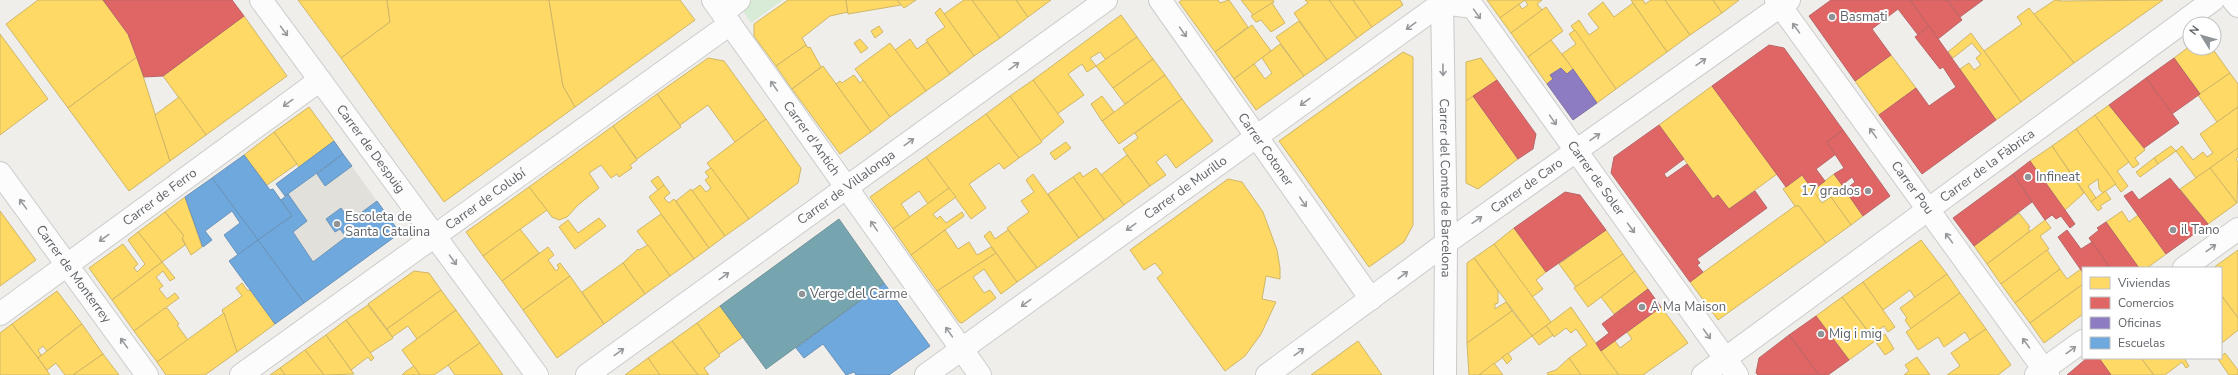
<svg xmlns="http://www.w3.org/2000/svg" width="2238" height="375" font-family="'Nunito Sans',sans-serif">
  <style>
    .education { fill: #e2e0da }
    .green { fill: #d8ebd6 }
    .homes { fill: #ffd966; stroke: #cfb667 }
    .shops { fill: #e06666; stroke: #b96567 }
    .offices { fill: #8e7cc3; stroke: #8074a8 }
    .schools { fill: #6fa8dc; stroke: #6a93b9 }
    .public { fill: #76a5af; stroke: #6f919a }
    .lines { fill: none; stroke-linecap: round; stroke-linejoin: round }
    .street-casing { stroke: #cbcccc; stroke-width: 24 }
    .secondary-casing { stroke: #cacacb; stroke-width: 24 }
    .street { stroke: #fdfcfc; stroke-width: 22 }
    .secondary { stroke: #fdfcfc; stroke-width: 22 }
    .oneway { stroke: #96999c }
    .poi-dot { fill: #919496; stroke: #fff; stroke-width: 1.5 }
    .labels { text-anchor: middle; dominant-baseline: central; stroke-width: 4; stroke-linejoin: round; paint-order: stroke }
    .poi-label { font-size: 13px; fill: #5f6368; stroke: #fff; text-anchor: start }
    .street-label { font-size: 13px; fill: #5f6368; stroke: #fff }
  </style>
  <rect width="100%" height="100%" fill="#efeeea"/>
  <path class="education" d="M343,154L400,233L304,303L258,240L292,216L281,200Z"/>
  <path class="green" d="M736,0H783L751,23Z"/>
  <g class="homes">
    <path d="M38,0H103L128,34L137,57L68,108L6,24Z"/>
    <path d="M298,0H387L390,22L341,58Z"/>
    <path d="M387,0H549L563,86L575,107L444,202L341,58L390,22Z"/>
    <path d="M549,0H680L695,20L575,107L563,86Z"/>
    <path d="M788,0H846L848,12L830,16L802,38L806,45L776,66L754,36V24Z"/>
    <path d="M846,0H897L901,5L848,14Z"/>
    <path d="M897,0H916L904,8Z"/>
    <path d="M964,0H972L1000,38L974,56L944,14Z"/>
    <path d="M972,0H1016L1028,17L1000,38Z"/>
    <path d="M1016,0H1051L1028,17Z"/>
    <path d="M1182,0H1218L1220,3L1229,0L1248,27L1215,52L1179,2Z"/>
    <path d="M1241,0H1273L1274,2L1253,15Z"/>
    <path d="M1305,0H1329L1357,38L1327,60L1294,13L1308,3Z"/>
    <path d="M1329,0H1353L1372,27L1357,38Z"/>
    <path d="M1353,0H1400L1403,5L1372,27Z"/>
    <path d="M1487,0H1525L1500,18Z"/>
    <path d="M1525,0H1542L1537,4L1542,10L1511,33L1500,18L1519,4L1522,9L1528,5Z"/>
    <path d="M1631,0H1643L1645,4L1651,0H1665L1690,35L1667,52Z"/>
    <path d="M1665,0H1713L1722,13L1690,35Z"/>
    <path d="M1713,0H1739L1722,13Z"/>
    <path d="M2055,0L2062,1L2163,0L2074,63L2034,14Z"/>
    <path d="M1603,2L1614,17L1633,3L1667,52L1616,89L1571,26L1579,20L1589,35L1599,28L1588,14Z"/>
    <path d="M1272,3L1285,23L1271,32L1261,20L1256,22L1251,16Z"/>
    <path d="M1546,7L1563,31L1528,57L1511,33Z"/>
    <path d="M940,8L974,56L950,74L926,40L945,27L935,13Z"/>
    <path d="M2029,8L2074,63L2021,102L1984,51L2022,24L2017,17Z"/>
    <path d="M1121,15L1137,37L1106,60L1100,52L1090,58L1096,66L1087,72L1082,64L1068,74L1084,95L1057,114L1033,80Z"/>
    <path d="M244,16L287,76L206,135L163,76Z"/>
    <path d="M1299,21L1327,60L1304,76L1276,37Z"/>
    <path d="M1252,25L1271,51L1234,79L1215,52Z"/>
    <path d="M879,26L883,32L875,38L871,31Z"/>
    <path d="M1575,30L1616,89L1597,103L1562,54L1576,44L1569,34Z"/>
    <path d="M1971,33L2021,102L1996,120L1960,69L1969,63L1974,70L1981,65L1976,58L1981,54L1972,43L1953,58L1948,52Z"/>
    <path d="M0,34L48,99L0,135Z"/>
    <path d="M1137,37L1153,59L1113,88L1096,66Z"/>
    <path d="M860,39L868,48L861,53L854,43Z"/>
    <path d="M910,39L917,49L927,42L950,74L926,91L895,50Z"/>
    <path d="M1551,40L1573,69L1567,74L1561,68L1550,75L1553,79L1547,84L1528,57Z"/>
    <path d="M890,43L926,91L890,117L855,69Z"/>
    <path d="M1280,44L1304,76L1256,110L1234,79L1254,64L1265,79L1272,73L1262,58Z"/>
    <path d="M806,45L808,48L810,47L821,67L792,89L776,66Z"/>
    <path d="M2190,46V48H2212L2230,73L2200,94L2174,58Z"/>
    <path d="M1403,52L1413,57V225L1404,242L1369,267L1279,141Z"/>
    <path d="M1891,55L1916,88L1879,115L1855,81Z"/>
    <path d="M137,57L170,161L129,191L68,108Z"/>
    <path d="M708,58L724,61L766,119L735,142L708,105L680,125L657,94Z"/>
    <path d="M1481,58L1497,80L1466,101V62Z"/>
    <path d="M1153,59L1165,75L1125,104L1113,88Z"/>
    <path d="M823,66L871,132L840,154L792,89Z"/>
    <path d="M2230,73L2238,84V107L2217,122L2198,95Z"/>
    <path d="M854,75L860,83L863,80L890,117L871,132L836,84L840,81L842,83Z"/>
    <path d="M1165,75L1182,99L1119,144L1102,121Z"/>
    <path d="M1033,80L1064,122L1041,141L1010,96Z"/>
    <path d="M1712,86L1777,174L1729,209L1718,195L1713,199L1659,125Z"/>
    <path d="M657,94L681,127L637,159L613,126Z"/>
    <path d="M1010,96L1042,142L1019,158L986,114Z"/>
    <path d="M1102,96L1114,112L1102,121L1091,104Z"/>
    <path d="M1473,96L1518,159L1478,189L1466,183V101Z"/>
    <path d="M179,97L206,135L170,161L155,115Z"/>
    <path d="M1182,99L1213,141L1176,168L1166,154L1156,162L1166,175L1150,186L1123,149L1138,138L1135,133Z"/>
    <path d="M2109,105L2144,148L2145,150L2135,158L2139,164L2133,168L2095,115Z"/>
    <path d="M309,107L334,141L299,167L274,132Z"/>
    <path d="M2238,107V148L2196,178L2176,151L2182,146L2193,160L2203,152L2207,157L2213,153L2200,134Z"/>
    <path d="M986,114L1019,158L1004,169L999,163L969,184L986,208L971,219L926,157Z"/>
    <path d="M2095,115L2129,162L2117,171L2128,186L2121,192L2076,129Z"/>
    <path d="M766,119L801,168L798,183L749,219L707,163Z"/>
    <path d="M613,126L637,160L630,165L632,168L619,177L617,174L611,178L601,165L589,173L599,188L578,205L567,217L559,220L552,217L529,187Z"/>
    <path d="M2076,129L2116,184L2103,193L2099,189L2098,179L2088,186L2096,198L2091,202L2052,146Z"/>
    <path d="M274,132L297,164L267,185L244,155Z"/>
    <path d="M1066,142L1071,148L1055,160L1050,153Z"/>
    <path d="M2052,146L2084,193L2065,210L2030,161Z"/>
    <path d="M2171,146L2176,151L2158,164L2154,158Z"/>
    <path d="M2238,148V157L2236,159L2238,162L2237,203L2210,168Z"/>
    <path d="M1127,155L1150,186L1124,205L1101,175Z"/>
    <path d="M926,157L949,188L928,204L919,191L901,204L910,217L893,229L870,197Z"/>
    <path d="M2154,158L2158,164L2140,177L2136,172Z"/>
    <path d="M711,168L749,219L725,236L692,191L700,185L706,192L711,188L705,180L709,177L705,172Z"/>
    <path d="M1096,168L1124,205L1104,220L1073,177L1080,172L1083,177Z"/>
    <path d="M2210,168L2237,203L2208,224L2180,189Z"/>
    <path d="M1033,174L1079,238L1037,268L1007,228L1029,212L1021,201L1034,192L1026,180Z"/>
    <path d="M1834,174L1863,216L1851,225L1828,193L1818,199L1813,190Z"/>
    <path d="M1802,175L1822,203L1831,197L1851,225L1826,243L1799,206H1795L1783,189Z"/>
    <path d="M658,176L664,185L658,190L651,181Z"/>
    <path d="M1073,177L1104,220L1079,238L1048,194Z"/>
    <path d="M1228,179L1242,182L1263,212L1277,250L1280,268V279L1266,276L1262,299L1276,302L1261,334L1245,356L1225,371L1157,278L1163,273L1155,263L1144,270L1130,250Z"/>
    <path d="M664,185L670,193L664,198L669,203L674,199L709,248L694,259L649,197Z"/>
    <path d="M529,187L547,210L483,256L466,232Z"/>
    <path d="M949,188L956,197L933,214L937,219L940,216L946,223L962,212L964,216L911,255L893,229Z"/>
    <path d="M691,189L725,236L709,248L676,201Z"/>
    <path d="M2105,191L2111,199L2100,206L2102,208L2098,211L2091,202Z"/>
    <path d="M185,197L202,247L191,255L182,238L184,236L165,212Z"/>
    <path d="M1795,206H1799L1826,243L1718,320L1690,282Z"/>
    <path d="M0,211L36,260L0,286Z"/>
    <path d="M2122,211L2129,222L2138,215L2166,254L2147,268H2139L2106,222Z"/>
    <path d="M165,212L184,236L182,238L185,245L162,262L138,232Z"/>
    <path d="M2019,213L2030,227L2028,228L2030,231L1987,264L1974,246Z"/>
    <path d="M661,214L694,259L670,276L637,231Z"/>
    <path d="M599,218L606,226L575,249L559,227L568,220L578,233Z"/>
    <path d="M2045,220L2051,228L2040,236L2049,249L2001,284L1987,264Z"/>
    <path d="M1514,228L1546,272L1536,280L1543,289L1532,297L1494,244Z"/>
    <path d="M520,229L539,253L502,281L483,256Z"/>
    <path d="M945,230L958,249L969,242L977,255L991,247L996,253L937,291L911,255Z"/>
    <path d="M1008,230L1037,268L1017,282L984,236L990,231L995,239Z"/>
    <path d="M1606,230L1623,254L1576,287L1559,264Z"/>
    <path d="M138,232L162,262L112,300L89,268L123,244L138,264L134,268L137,272L145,264L128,240Z"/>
    <path d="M1921,240L1947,274L1915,298L1910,290L1883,310L1863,282Z"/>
    <path d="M1494,244L1551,322L1532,336L1474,258Z"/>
    <path d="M648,245L670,276L645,294L623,263L638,249L639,250Z"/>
    <path d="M548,247L554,255L548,260L556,271L559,268L557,265L560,263L570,276L523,310L502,281Z"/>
    <path d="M2047,250L2060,269L2015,303L2001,284Z"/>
    <path d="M2238,250V318L2221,295V268H2213Z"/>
    <path d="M996,253L1017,282L1001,294L984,269L973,277L984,293L990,290L996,298L962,323L959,322L937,291Z"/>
    <path d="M1623,254L1635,271L1588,307L1574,288Z"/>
    <path d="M1474,258L1498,291V303L1495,304V309L1506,302L1512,311L1467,343V263Z"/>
    <path d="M162,262L175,278L170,281L163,271L156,277L163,286L159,289L167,299L175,293L179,298L134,331L112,300Z"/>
    <path d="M623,263L645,294L604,324L582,292Z"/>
    <path d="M2060,269L2067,279L2081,269L2083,273V284L2030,323L2015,303Z"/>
    <path d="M414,271L429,273L441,290L387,329L368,304Z"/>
    <path d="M1635,271L1648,289L1614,314L1601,297Z"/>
    <path d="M1947,274L1960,293L1911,329L1905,320L1907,318L1900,308Z"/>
    <path d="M570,276L604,324L557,358L523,310Z"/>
    <path d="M1863,282L1895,327L1888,332L1884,326L1871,335L1842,297Z"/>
    <path d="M242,283L248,291L251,290L275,324L237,352L222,310L242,296L236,288Z"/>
    <path d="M2083,284V314L2044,343L2030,323Z"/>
    <path d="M441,290L456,310L417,339L408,326L392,337L387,329Z"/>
    <path d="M57,291L82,324L47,351L43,346L38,350L41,355L38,358L12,324Z"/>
    <path d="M1960,293L1986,329L1970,340L1965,332L1944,347L1938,337L1918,350L1906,332Z"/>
    <path d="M2221,295L2238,318V330L2222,343Z"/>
    <path d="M1842,297L1875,341L1849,360L1816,316Z"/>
    <path d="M368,305L393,338L370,353L346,320Z"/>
    <path d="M720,306L743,337L719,354L697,323Z"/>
    <path d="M1571,307L1601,351L1619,375H1581L1569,358L1587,345L1576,329L1571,333L1566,328L1554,337L1553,335L1546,326Z"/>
    <path d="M1661,307L1688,343L1643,375H1619L1601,351L1615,341L1620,348L1632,339L1627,332Z"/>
    <path d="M165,308L168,309L179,324L177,325L188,340L157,362L134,331Z"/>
    <path d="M456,310L480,343L434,375H420L402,350Z"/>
    <path d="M1512,311L1532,336L1479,375H1469L1467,343Z"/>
    <path d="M224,313L237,352L205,375H166L157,362Z"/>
    <path d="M346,320L374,358L371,361L368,357L351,370L326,335Z"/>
    <path d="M697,323L720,356L704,368L709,375H698L672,341Z"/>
    <path d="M12,324L38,358L50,375H0V333Z"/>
    <path d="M82,324L103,354L73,375H65L56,363L47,370L38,358Z"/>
    <path d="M1546,326L1553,335L1539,345L1532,336Z"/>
    <path d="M1986,329L2011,365L1998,375H1947L1960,366L1951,353Z"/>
    <path d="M1885,334L1894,349L1885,355L1875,341Z"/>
    <path d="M326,335L351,370L354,374L324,375L305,350Z"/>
    <path d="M672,341L698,375H660L648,358Z"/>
    <path d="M1358,341L1382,375H1311Z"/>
    <path d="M480,343L503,375H455L448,365Z"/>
    <path d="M305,350L324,375H285L280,368Z"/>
    <path d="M1508,353L1512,359L1507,364L1502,357Z"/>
    <path d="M2225,353L2238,370V375H2229L2218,359Z"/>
    <path d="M103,354L119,375H73Z"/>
    <path d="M1917,357L1930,375H1904L1909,371L1905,365Z"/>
    <path d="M648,358L660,375H625Z"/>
    <path d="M1569,358L1581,375H1548L1547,373L1556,370Z"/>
    <path d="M2099,358H2141L2154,375H2111Z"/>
    <path d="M2141,358H2184L2189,366L2186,368L2182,362L2165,375H2154Z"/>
    <path d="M1494,363L1503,375H1479Z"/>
    <path d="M414,366L420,375H402L405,372Z"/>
    <path d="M280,368L285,375H270Z"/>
  </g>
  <g class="shops">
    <path d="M103,0H232L244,16L163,76L144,77L128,34Z"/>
    <path d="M1831,0H1910L1929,26L1918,35L1898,9L1872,29L1891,55L1855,81L1809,16Z"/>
    <path d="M1910,0H1947L1962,20L1938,39Z"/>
    <path d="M1947,0H1983L1960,17Z"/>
    <path d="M1929,26L1996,120L1922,174L1879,115L1916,88L1929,106L1956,87L1943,67L1940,69L1915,37Z"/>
    <path d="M1769,45L1784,48L1843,130L1827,142L1836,154L1816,169L1825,181L1813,190L1802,175L1786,187L1712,86Z"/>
    <path d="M2174,58L2200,94L2172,114L2146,78Z"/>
    <path d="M2146,78L2179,123L2144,148L2109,105Z"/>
    <path d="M1497,80L1536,134L1533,149L1518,159L1473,96Z"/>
    <path d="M1659,125L1684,159L1664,174L1667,178L1687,164L1713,199L1718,195L1729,209L1755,191L1767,208L1697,259L1700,263L1697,265L1703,272L1690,282L1611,173L1614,157Z"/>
    <path d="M1843,130L1890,196L1863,216L1845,190L1855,182L1852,177L1842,185L1834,174L1844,168L1827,142Z"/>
    <path d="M2030,161L2075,224L2070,228L2061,216L2056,219L2052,215L2045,220L2013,174Z"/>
    <path d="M2013,174L2032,202L1974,246L1953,218Z"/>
    <path d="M2170,178L2208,224L2166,254L2124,196L2132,191L2139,200Z"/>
    <path d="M1565,192L1580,195L1606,230L1546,272L1514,228Z"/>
    <path d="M2106,222L2139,268H2110L2089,238L2099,230L2097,228Z"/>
    <path d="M2067,230L2081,249L2092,242L2110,268H2083V273L2058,237Z"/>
    <path d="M1648,289L1661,307L1601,351L1596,343L1609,333L1602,324Z"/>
    <path d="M1816,316L1849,360L1828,375H1819L1789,335Z"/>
    <path d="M1789,335L1819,375H1758L1756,373L1759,358Z"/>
    <path d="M2087,358H2099L2111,375H2067Z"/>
  </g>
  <path class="offices" d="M1561,68L1567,74L1573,69L1597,103L1573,120L1547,84L1553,79L1550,75Z"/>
  <g class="schools">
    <path d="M334,141L343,154L285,196L276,184Z"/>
    <path d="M343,154L352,166L325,186L317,174Z"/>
    <path d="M244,155L270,190L273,189L292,216L258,240L212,178Z"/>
    <path d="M212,178L258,240L238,255L224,235L240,223L232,211L205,231L212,240L203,247L185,197Z"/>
    <path d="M288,194L307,221L293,232L313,262L346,237L340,229L335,232L326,219L341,208L350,221L377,201L400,233L304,303L258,240L292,216L281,200Z"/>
    <path d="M258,240L304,303L275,324L229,261Z"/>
    <path d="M884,283L930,346L889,375H856L854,372L846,375L823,344L804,358L796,348Z"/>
  </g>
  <path class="public" d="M839,219L884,283L766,369L720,306Z"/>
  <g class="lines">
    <defs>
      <g id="street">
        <path id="s1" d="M261,0L537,375"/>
        <path id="s2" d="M713,0L980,375"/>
        <path id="s3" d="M1160,0L1371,299"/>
        <path id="s4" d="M1776,0L2048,375"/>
        <path id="s5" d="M1442,3L1473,7L1737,375"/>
        <path d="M723,13L739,0"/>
        <path id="s6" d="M0,173L147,375"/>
        <path d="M2184,268L2238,229"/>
        <path id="s7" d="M0,314L320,80"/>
        <path id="s8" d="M241,375L730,24"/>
        <path id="s9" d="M587,375L1106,0"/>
        <path id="s10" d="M926,375L1446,0"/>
        <path d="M1267,375L1446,243"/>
        <path id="s11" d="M1703,375L2213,0"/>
        <path d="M2036,375L2083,341"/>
      </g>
      <g id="secondary">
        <path id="s12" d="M1442,0L1446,243L1445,375"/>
        <path d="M2233,0L2238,6"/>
        <path id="s13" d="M1446,243L1789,0"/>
      </g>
    </defs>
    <use href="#street" class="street-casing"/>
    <use href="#secondary" class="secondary-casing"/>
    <use href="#street" class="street"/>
    <use href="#secondary" class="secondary"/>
  </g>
  <defs><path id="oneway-shaft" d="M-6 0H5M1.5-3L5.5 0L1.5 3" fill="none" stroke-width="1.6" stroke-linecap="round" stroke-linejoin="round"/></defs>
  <g class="oneway">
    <use href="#oneway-shaft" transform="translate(1477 14) rotate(55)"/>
    <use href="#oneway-shaft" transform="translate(1411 26) rotate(144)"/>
    <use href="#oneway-shaft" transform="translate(1796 28) rotate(-126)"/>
    <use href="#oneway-shaft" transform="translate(284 31) rotate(54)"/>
    <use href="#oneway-shaft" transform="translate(1183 32) rotate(55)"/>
    <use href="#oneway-shaft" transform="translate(1701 62) rotate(-35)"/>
    <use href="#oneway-shaft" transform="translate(1014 66) rotate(-36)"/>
    <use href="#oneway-shaft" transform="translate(1443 70) rotate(89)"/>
    <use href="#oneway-shaft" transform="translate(774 86) rotate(-125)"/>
    <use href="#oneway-shaft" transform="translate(1305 102) rotate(144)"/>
    <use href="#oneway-shaft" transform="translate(288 103) rotate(144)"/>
    <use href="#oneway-shaft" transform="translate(1553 120) rotate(55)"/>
    <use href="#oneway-shaft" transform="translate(1873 133) rotate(-126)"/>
    <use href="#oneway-shaft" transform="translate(1595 137) rotate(-35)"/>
    <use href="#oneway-shaft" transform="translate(909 142) rotate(-36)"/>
    <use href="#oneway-shaft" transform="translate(1303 202) rotate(55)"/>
    <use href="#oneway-shaft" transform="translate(23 204) rotate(-126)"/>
    <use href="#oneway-shaft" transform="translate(1477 220) rotate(-35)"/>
    <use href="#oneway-shaft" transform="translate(874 226) rotate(-125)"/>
    <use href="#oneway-shaft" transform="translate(1131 227) rotate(144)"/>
    <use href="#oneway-shaft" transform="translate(1631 228) rotate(54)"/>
    <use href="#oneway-shaft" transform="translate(104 238) rotate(144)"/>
    <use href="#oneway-shaft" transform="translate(1949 238) rotate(-126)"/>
    <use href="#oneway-shaft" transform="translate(2211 248) rotate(-36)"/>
    <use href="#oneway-shaft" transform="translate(453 260) rotate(54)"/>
    <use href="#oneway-shaft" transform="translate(1403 275) rotate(-37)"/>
    <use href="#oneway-shaft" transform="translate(724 276) rotate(-36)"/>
    <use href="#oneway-shaft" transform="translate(1026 303) rotate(144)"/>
    <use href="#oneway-shaft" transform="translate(949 332) rotate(-125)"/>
    <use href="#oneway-shaft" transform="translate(1707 334) rotate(54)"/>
    <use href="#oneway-shaft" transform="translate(124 343) rotate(-126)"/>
    <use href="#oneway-shaft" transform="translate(2026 343) rotate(-126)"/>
    <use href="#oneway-shaft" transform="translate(2071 350) rotate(-36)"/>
    <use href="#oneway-shaft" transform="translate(619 352) rotate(-36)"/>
    <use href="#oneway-shaft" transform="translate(1299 352) rotate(-36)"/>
  </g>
  <g class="poi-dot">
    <circle cx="1832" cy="17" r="4"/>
    <circle cx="2028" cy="177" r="4"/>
    <circle cx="1868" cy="191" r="4"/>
    <circle cx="337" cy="224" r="4"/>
    <circle cx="2173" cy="230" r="4"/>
    <circle cx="802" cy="294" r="4"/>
    <circle cx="1642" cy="307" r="4"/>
    <circle cx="1821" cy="334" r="4"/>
  </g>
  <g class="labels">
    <g class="poi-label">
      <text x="1840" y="17">Basmati</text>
      <text x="2036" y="177">Infineat</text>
      <text x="1860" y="191" text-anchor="end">17 grados</text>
      <text x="345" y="217">Escoleta de<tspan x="345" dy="15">Santa Catalina</tspan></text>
      <text x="2181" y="230">il Tano</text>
      <text x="810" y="294">Verge del Carme</text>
      <text x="1650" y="307">A Ma Maison</text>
      <text x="1829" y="334">Mig i mig</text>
    </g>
    <g class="street-label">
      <text stroke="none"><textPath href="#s2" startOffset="170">Carrer d'Antich</textPath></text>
      <text stroke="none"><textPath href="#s1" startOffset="185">Carrer de Despuig</textPath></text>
      <text stroke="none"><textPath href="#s3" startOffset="183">Carrer Cotoner</textPath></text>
      <text stroke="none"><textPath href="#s11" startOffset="353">Carrer de la Fàbrica</textPath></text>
      <text stroke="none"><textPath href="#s5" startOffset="242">Carrer de Soler</textPath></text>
      <text stroke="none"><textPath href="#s13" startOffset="99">Carrer de Caro</textPath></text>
      <text stroke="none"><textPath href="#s9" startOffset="320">Carrer de Villalonga</textPath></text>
      <text stroke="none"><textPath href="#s10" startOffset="320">Carrer de Murillo</textPath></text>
      <text stroke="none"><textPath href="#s12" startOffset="188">Carrer del Comte de Barcelona</textPath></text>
      <text stroke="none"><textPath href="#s4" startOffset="232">Carrer Pou</textPath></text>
      <text stroke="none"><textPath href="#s7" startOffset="198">Carrer de Ferro</textPath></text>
      <text stroke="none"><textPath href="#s8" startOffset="301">Carrer de Colubí</textPath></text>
      <text stroke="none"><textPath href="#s6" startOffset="125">Carrer de Monterrey</textPath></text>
    </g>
  </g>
  <rect x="2082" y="267" width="140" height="92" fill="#ffffff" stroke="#bfc1c3"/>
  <rect x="2090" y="277" width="20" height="12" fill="#ffd966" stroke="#bfc1c3"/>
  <text x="2118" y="287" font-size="12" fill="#5f6368">Viviendas</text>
  <rect x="2090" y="297" width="20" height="12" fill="#e06666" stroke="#bfc1c3"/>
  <text x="2118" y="307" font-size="12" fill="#5f6368">Comercios</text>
  <rect x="2090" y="317" width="20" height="12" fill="#8e7cc3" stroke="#bfc1c3"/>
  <text x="2118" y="327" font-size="12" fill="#5f6368">Oficinas</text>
  <rect x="2090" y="337" width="20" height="12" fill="#6fa8dc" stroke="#bfc1c3"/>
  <text x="2118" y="347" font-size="12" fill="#5f6368">Escuelas</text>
  <g transform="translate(2202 36) rotate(307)"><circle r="19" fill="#ffffff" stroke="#bfc1c3"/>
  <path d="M0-3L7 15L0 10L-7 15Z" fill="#919496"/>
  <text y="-6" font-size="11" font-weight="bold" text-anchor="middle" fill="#5f6368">N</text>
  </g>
</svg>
